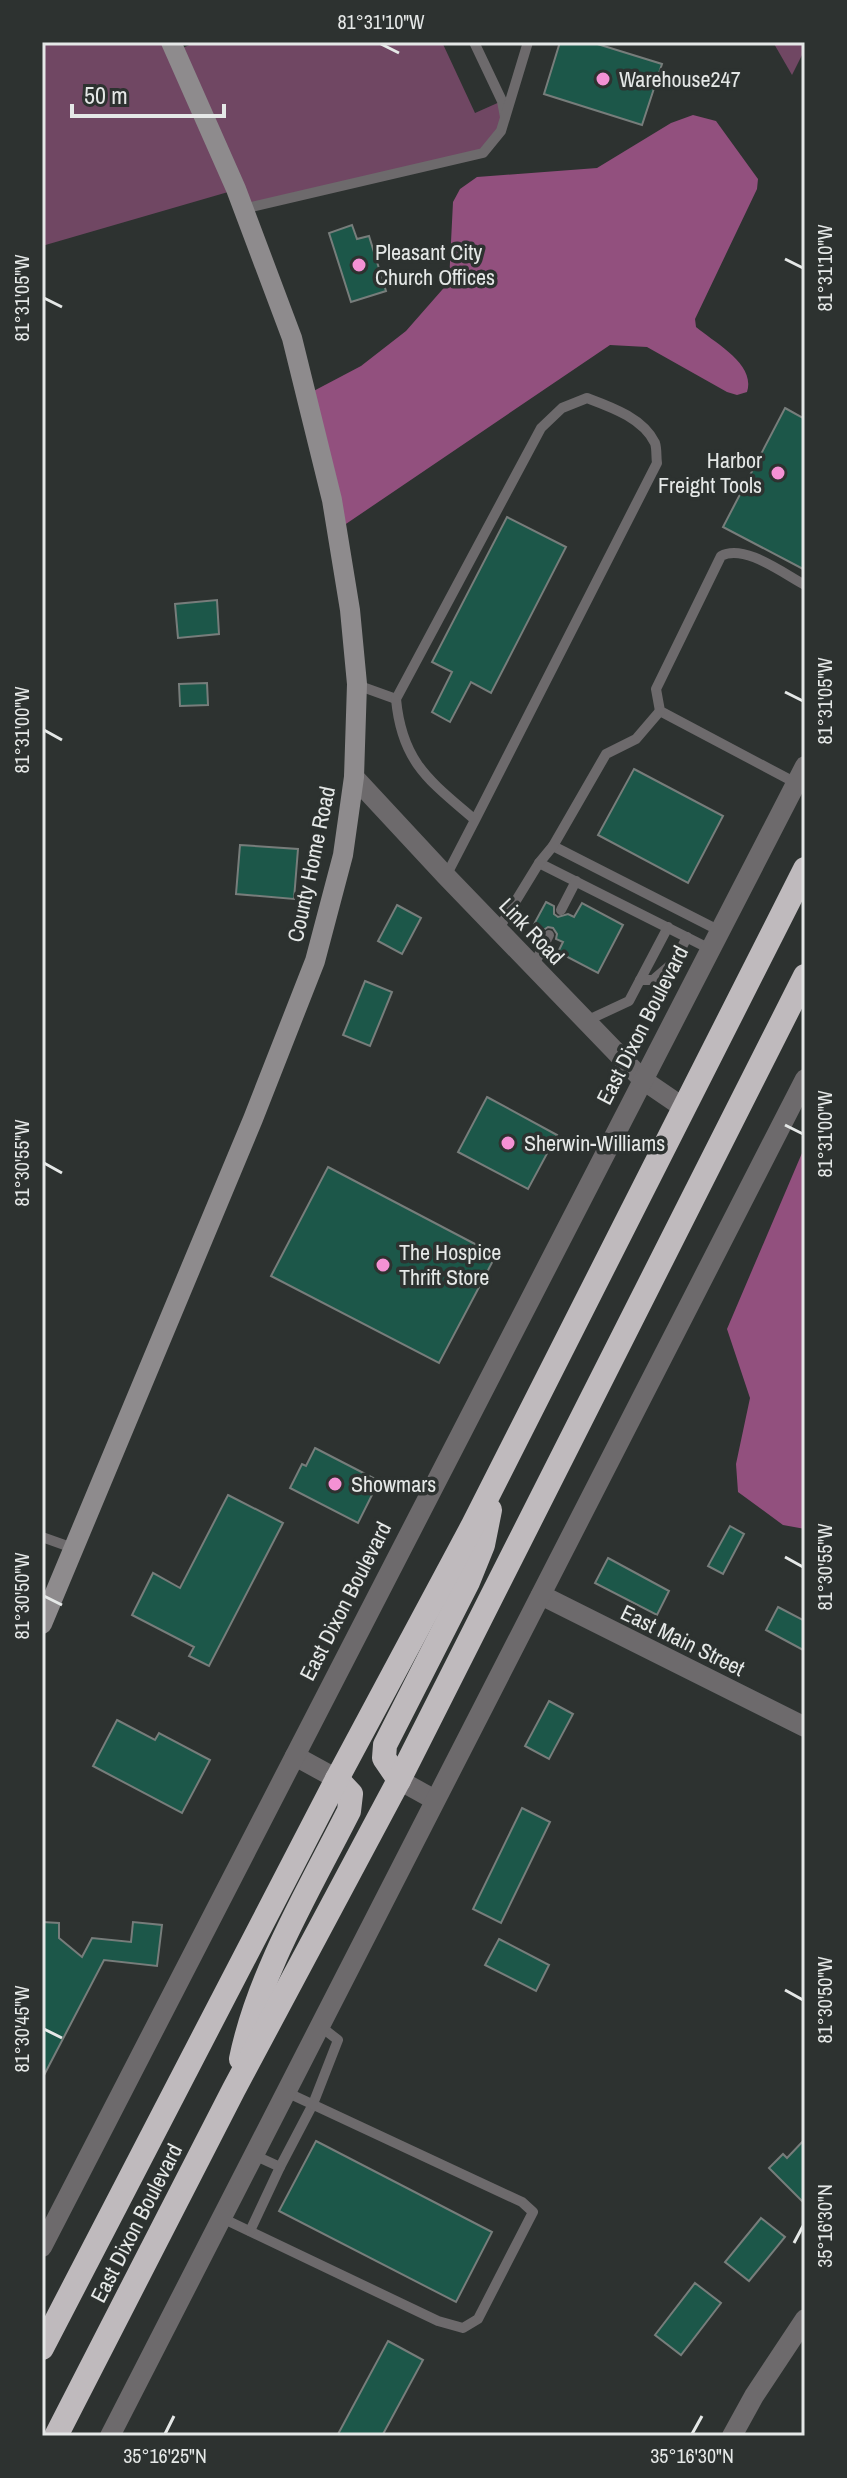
<svg xmlns="http://www.w3.org/2000/svg" width="847" height="2478" font-family="'Archivo Narrow',sans-serif">
  <style>
    .green { fill: #704763 }
    .forest { fill: #92507e }
    .building { fill: #1c5749; stroke: #777d7b; stroke-width: 2 }
    .lines { fill: none; stroke-linecap: round; stroke-linejoin: round }
    .lane { stroke: #6d6a6c; stroke-width: 10 }
    .street { stroke: #6d6a6c; stroke-width: 20 }
    .secondary { stroke: #8e8b8d; stroke-width: 20 }
    .highway { stroke: #bfbabd; stroke-width: 24 }
    .ticks { fill: none; stroke: #e5e8e7; stroke-width: 3 }
    .poi-dot { fill: #f491d4; stroke: #2d3230; stroke-width: 3 }
    .labels { text-anchor: middle; dominant-baseline: central; stroke-width: 7; stroke-linejoin: round; paint-order: stroke }
    .poi-label { font-size: 22px; fill: #e5e8e7; stroke: #2d3230; text-anchor: start }
    .street-label { font-size: 22px; fill: #e5e8e7; stroke: #2d3230 }
    .neatline { fill: none; stroke: #e5e8e7; stroke-width: 3 }
    .ticks-label { font-size: 20px; text-anchor: middle; fill: #e5e8e7 }
  </style>
  <rect width="100%" height="100%" fill="#2d3230"/>
  <g class="green">
    <path d="M42,42H171L176,51L196,42H442L475,113L502,101L505,120L488,149L243,209L235,190L42,246Z"/>
    <path d="M773,42H805V49L792,75Z"/>
  </g>
  <g class="forest">
    <path d="M693,115L716,121L758,179L757,189L695,319L696,327C715,343 756,364 747,392L737,395L727,392L647,347L610,345L337,530L306,395L361,366L406,331L449,282L453,202L460,189L477,177L597,168L671,123Z"/>
    <path d="M805,1146V1529L783,1525L738,1492L736,1464L750,1398L727,1329Z"/>
  </g>
  <g class="building">
    <path d="M560,42H591L662,64L642,125L544,94Z"/>
    <path d="M352,225L357,239L369,236L386,291L351,302L329,233Z"/>
    <path d="M785,408L805,419V570L723,527Z"/>
    <path d="M507,517L566,547L491,693L471,682L450,722L432,712L452,672L432,662Z"/>
    <path d="M217,600L219,634L178,638L175,604Z"/>
    <path d="M207,683L208,705L180,706L179,684Z"/>
    <path d="M634,769L723,816L688,883L598,835Z"/>
    <path d="M240,845L298,849L294,899L236,894Z"/>
    <path d="M546,902L554,906V914L558,917L568,914L574,917L582,903L623,925L598,973L558,952L563,942L556,939L557,934L553,928L548,927L542,931L533,926Z"/>
    <path d="M397,905L421,918L402,954L378,941Z"/>
    <path d="M365,981L392,992L370,1046L343,1035Z"/>
    <path d="M487,1097L557,1135L528,1189L458,1152Z"/>
    <path d="M328,1167L496,1255L439,1363L271,1276Z"/>
    <path d="M315,1448L379,1481L358,1523L290,1488L302,1464L306,1466Z"/>
    <path d="M228,1495L283,1523L209,1666L189,1656L194,1647L132,1615L153,1573L180,1588Z"/>
    <path d="M730,1526L744,1534L723,1574L708,1566Z"/>
    <path d="M608,1558L669,1591L657,1615L595,1583Z"/>
    <path d="M778,1607L805,1621V1651L766,1630Z"/>
    <path d="M549,1701L573,1714L549,1759L525,1746Z"/>
    <path d="M117,1720L155,1740L159,1733L210,1760L182,1813L93,1766Z"/>
    <path d="M522,1808L550,1822L501,1923L473,1909Z"/>
    <path d="M42,1922L59,1923V1938L82,1957L92,1938L131,1942L133,1922L162,1925L157,1966L104,1960L42,2079Z"/>
    <path d="M499,1939L549,1965L536,1991L485,1965Z"/>
    <path d="M805,2139V2204L769,2168L783,2154L787,2158Z"/>
    <path d="M316,2141L492,2232L456,2302L279,2211Z"/>
    <path d="M761,2218L785,2237L749,2281L725,2262Z"/>
    <path d="M695,2283L721,2303L681,2355L655,2335Z"/>
    <path d="M388,2341L423,2360L382,2436H337Z"/>
  </g>
  <g class="lines">
    <g class="lane">
      <path d="M474,42L502,101L505,117"/>
      <path d="M243,209L483,153L501,131L528,42"/>
      <path d="M357,685L396,699"/>
      <path d="M796,783L660,711L656,689L721,556C744,543 784,574 805,585"/>
      <path d="M553,846L720,931"/>
      <path d="M539,863L710,949"/>
      <path d="M446,876L475,820L657,463C656,457 657,449 655,443C643,418 611,407 587,398L562,408L541,428L396,699C402,763 430,781 475,820"/>
      <path d="M561,910L576,881"/>
      <path d="M498,930L539,863L553,846L606,754L636,739L660,711"/>
      <path d="M533,967L549,935"/>
      <path d="M640,980H653L675,961L687,937"/>
      <path d="M586,1021L629,1001L668,927"/>
      <path d="M42,1537L73,1548"/>
      <path d="M280,2167L313,2104L338,2040L320,2026"/>
      <path d="M222,2218L438,2321L463,2328L478,2319L533,2212L522,2202L286,2092"/>
      <path d="M250,2231L280,2167L254,2155"/>
    </g>
    <g class="street">
      <path d="M354,777L446,876L643,1080L684,1108"/>
      <path d="M541,1595L805,1727"/>
      <path d="M295,1756L337,1779"/>
      <path d="M399,1780L435,1800"/>
      <path d="M42,2247L805,766"/>
      <path d="M110,2436L805,1079"/>
      <path d="M732,2436L754,2396L805,2319"/>
    </g>
    <path class="secondary" d="M42,1624L253,1119L315,961L343,855L354,777L357,684L350,610L332,500L292,338L236,189L171,42"/>
    <g class="highway">
      <path d="M399,1780L384,1758L385,1745L468,1582L483,1545L490,1510"/>
      <path d="M241,2059C258,1975 310,1888 349,1811L351,1794L337,1779"/>
      <path d="M42,2348L337,1779L473,1525L805,869"/>
      <path d="M56,2436L234,2089L399,1780L805,976"/>
    </g>
  </g>
  <path class="ticks" d="M381,44L399,53M785,259L803,268M44,298L62,307M785,692L803,701M44,730L62,740M785,1125L803,1134M44,1163L62,1173M785,1557L803,1567M44,1596L62,1605M785,1990L803,2000M44,2029L62,2038M794,2243L803,2226M165,2434L174,2416M692,2434L702,2416"/>
  <g class="poi-dot">
    <circle cx="603" cy="79" r="8"/>
    <circle cx="359" cy="265" r="8"/>
    <circle cx="778" cy="473" r="8"/>
    <circle cx="508" cy="1143" r="8"/>
    <circle cx="383" cy="1265" r="8"/>
    <circle cx="335" cy="1484" r="8"/>
  </g>
  <g class="labels">
    <g class="poi-label">
      <text x="619" y="79">Warehouse247</text>
      <text x="375" y="252">Pleasant City<tspan x="375" dy="25">Church Offices</tspan></text>
      <text x="762" y="460" text-anchor="end">Harbor<tspan x="762" dy="25">Freight Tools</tspan></text>
      <text x="524" y="1143">Sherwin-Williams</text>
      <text x="399" y="1252">The Hospice<tspan x="399" dy="25">Thrift Store</tspan></text>
      <text x="351" y="1484">Showmars</text>
    </g>
    <g class="street-label">
      <text transform="translate(311 864) rotate(-78)">County Home Road</text>
      <text transform="translate(532 931) rotate(46)">Link Road</text>
      <text transform="translate(642 1025) rotate(-63)">East Dixon Boulevard</text>
      <text transform="translate(345 1601) rotate(-63)">East Dixon Boulevard</text>
      <text transform="translate(683 1640) rotate(26)">East Main Street</text>
      <text transform="translate(136 2223) rotate(-63)">East Dixon Boulevard</text>
    </g>
  </g>
  <rect width="847" height="2478" fill="none" stroke="#2d3230" stroke-width="88"/>
  <path d="M72 104v12h152v-12" fill="none" stroke="#e5e8e7" stroke-width="4"/>
  <text x="84" y="104" font-size="24" fill="#e5e8e7" stroke="#2d3230" stroke-width="6" paint-order="stroke">50 m</text>
  <rect x="44" y="44" width="759" height="2390" class="neatline"/>
  <g class="ticks-label">
    <text x="381" y="29">81°31'10"W</text>
    <text transform="translate(825 268) rotate(-90)" y="7">81°31'10"W</text>
    <text transform="translate(22 298) rotate(-90)" y="7">81°31'05"W</text>
    <text transform="translate(825 701) rotate(-90)" y="7">81°31'05"W</text>
    <text transform="translate(22 730) rotate(-90)" y="7">81°31'00"W</text>
    <text transform="translate(825 1134) rotate(-90)" y="7">81°31'00"W</text>
    <text transform="translate(22 1163) rotate(-90)" y="7">81°30'55"W</text>
    <text transform="translate(825 1567) rotate(-90)" y="7">81°30'55"W</text>
    <text transform="translate(22 1596) rotate(-90)" y="7">81°30'50"W</text>
    <text transform="translate(825 2000) rotate(-90)" y="7">81°30'50"W</text>
    <text transform="translate(22 2029) rotate(-90)" y="7">81°30'45"W</text>
    <text transform="translate(825 2226) rotate(-90)" y="7">35°16'30"N</text>
    <text x="165" y="2463">35°16'25"N</text>
    <text x="692" y="2463">35°16'30"N</text>
  </g>
</svg>
